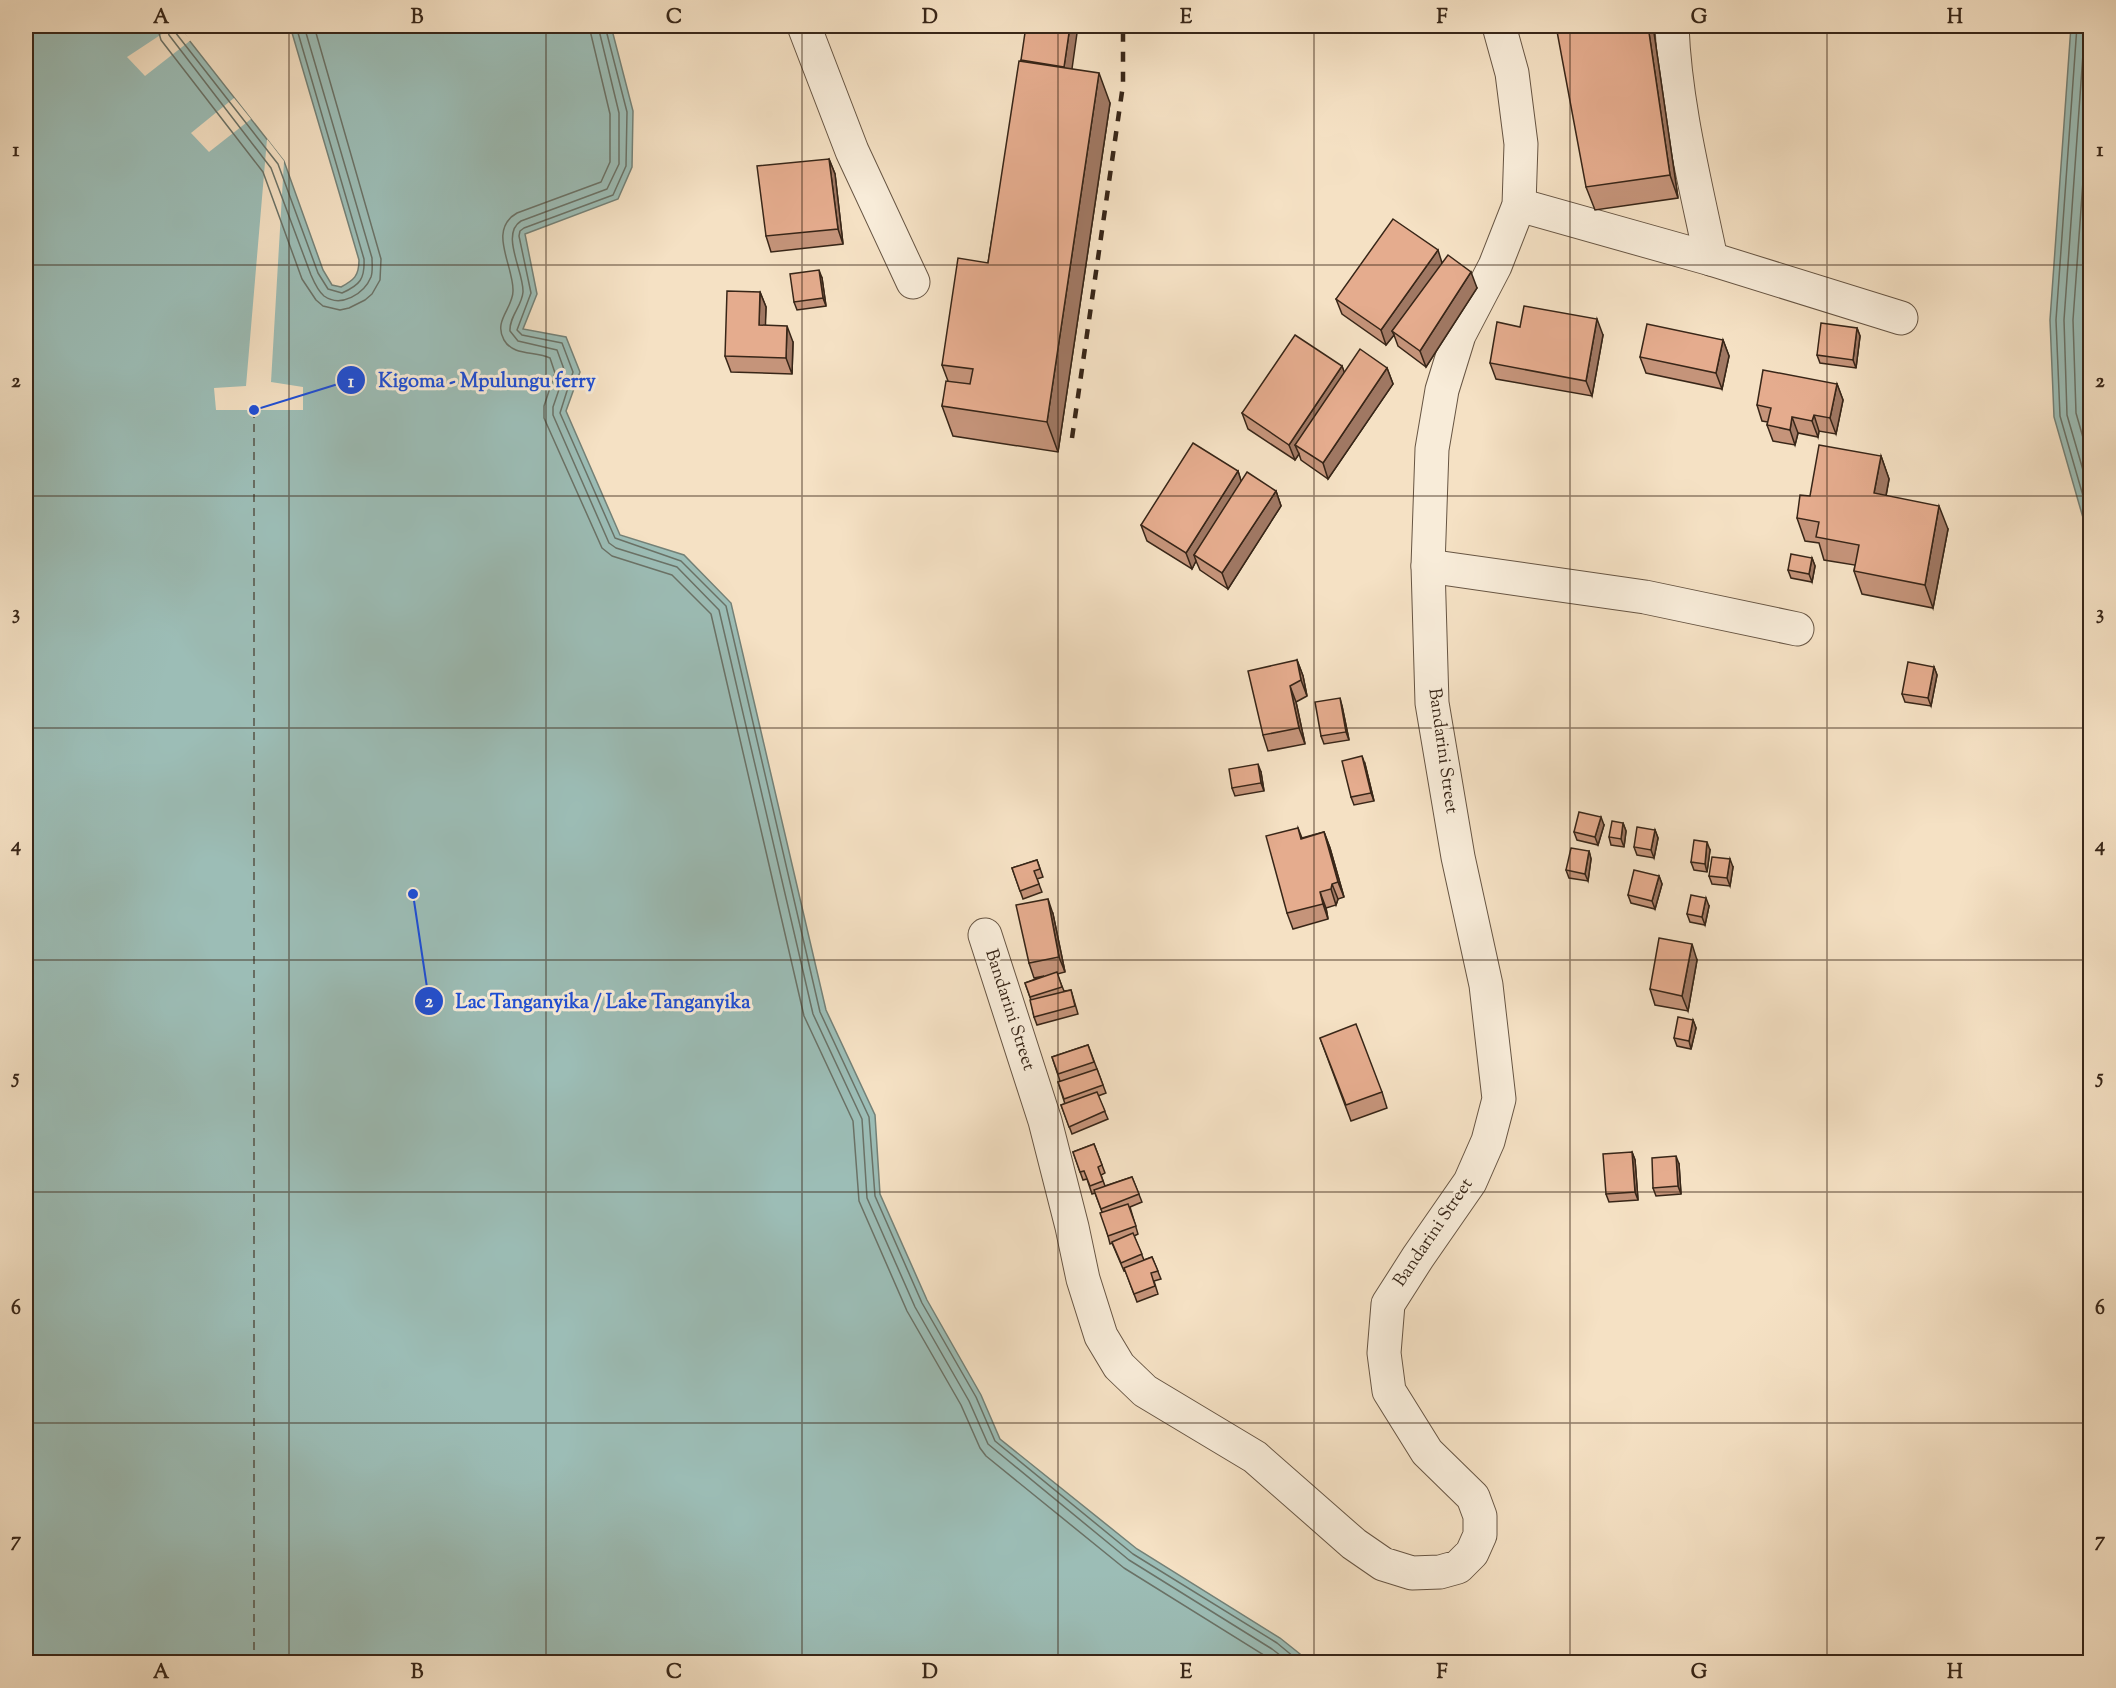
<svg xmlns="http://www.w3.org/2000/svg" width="2116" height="1688" font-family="'Sorts Mill Goudy',serif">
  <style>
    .water { fill: #9cbdb6; stroke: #748177; stroke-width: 1.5 }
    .pier { fill: #f5e1c4 }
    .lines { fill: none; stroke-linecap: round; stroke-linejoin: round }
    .shore { stroke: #6a7267; stroke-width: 1.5 }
    .ferry { stroke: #565347; stroke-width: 1.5; stroke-dasharray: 8 6; stroke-linecap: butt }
    .minor-casing { stroke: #675543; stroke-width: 35 }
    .minor { stroke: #f8ecd9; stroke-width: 33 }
    .rail { stroke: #382618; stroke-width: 4.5; stroke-dasharray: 10 10; stroke-linecap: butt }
    .wall { fill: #c5947a; stroke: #382618; stroke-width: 1.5 }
    .shaded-wall { fill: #a07863; stroke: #382618; stroke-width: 1.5 }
    .building { fill: #e5ac8e; stroke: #382618; stroke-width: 1.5 }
    .grid { fill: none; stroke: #382618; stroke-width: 1.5; stroke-opacity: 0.55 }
    .labels { text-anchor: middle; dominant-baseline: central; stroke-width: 6; stroke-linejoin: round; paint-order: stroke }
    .street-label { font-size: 18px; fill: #382618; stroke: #f8ecd9 }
    .leader { fill: none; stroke: #1d4ed8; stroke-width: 2 }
    .callout-dot { fill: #1d4ed8; stroke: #f8ecd9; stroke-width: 2 }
    .mark-label { font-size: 18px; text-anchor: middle; font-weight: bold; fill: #fff }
    .callout-label { font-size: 20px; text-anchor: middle; font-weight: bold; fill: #1d4ed8; stroke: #f8ecd9; stroke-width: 6; stroke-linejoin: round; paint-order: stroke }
    .neatline { fill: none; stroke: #382618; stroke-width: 2 }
    .grid-label { font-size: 20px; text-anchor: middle; font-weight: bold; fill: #382618 }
  </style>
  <rect width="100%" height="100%" fill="#f5e1c4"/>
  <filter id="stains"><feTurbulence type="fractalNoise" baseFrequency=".00333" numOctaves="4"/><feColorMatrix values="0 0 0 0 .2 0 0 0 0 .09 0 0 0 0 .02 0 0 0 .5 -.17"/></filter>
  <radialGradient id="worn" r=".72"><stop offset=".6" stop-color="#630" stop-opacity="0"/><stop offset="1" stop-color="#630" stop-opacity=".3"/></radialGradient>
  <g class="water">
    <path d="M26,26H178L284,161L323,270L332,285L341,287C354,280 359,276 359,260L290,26H611L633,111L632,167L618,199L525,234L537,294L523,329L566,337L580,372L566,411L620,535L684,555L731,603L826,1010L875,1115L880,1194L927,1300L981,1395L1000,1439L1137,1549L1280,1638L1310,1662H26Z"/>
    <path d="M2071,26H2090V542L2054,417L2050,320Z"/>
  </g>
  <g class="pier">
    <path d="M174,26H178L191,40L145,76L127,57Z"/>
    <path d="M234,98L251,119L209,152L191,133Z"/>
    <path d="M267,139L284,161L271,382L303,387V410H216L214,388L246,386Z"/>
  </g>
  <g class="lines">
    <g class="shore">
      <path d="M157,26L161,40L263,172L302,279L316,300L323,306L340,310L349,308L365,300L372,294L380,280L381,259L314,26"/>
      <path d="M166,26L169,35L271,168L311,275C314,282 318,291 324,296C341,308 364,294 371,277C373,271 372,264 372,258L304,26"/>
      <path d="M174,26L175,32L278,164L318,273L328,289L342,293C360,285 365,279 364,259L296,26"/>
      <path d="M589,26L610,114V162L601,182L517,213C487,230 514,266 513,291C513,308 493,321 504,340C513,356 535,351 550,358L555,373L544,406V418L602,548L612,556L672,575L711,614L804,1016L853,1121L859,1201L907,1311L961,1405L980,1448L986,1456L1124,1568L1275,1662"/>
      <path d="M598,26L619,113V164L607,189L521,221C500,234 524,272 523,292C522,306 509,317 510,331L518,341L557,350L565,372L553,407V415L609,543L616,548L677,567L719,610L813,1014L862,1119L867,1198L915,1307L969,1401L988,1444L1129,1560L1272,1649L1289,1662"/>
      <path d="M605,26L627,112L626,166L613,195L524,228L520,231L519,236L531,293L517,330L522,335L562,343L573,372L560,413L615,538L681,561L726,606L820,1012L869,1117L875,1196L922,1303L976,1397L995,1441L1133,1554L1277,1643L1300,1662"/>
      <path d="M2077,26L2056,320L2060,416L2090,520"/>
      <path d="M2085,26L2064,320L2067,415L2090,494"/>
      <path d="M2090,84L2073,320L2076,413L2090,462"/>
    </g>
    <path class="ferry" d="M254,410V1662"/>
    <defs>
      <g id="minor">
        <path d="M804,26L852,151L913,282"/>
        <path d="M1672,26C1675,104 1695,182 1711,259"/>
        <path d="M1519,205L1711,259L1901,318"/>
        <path d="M1428,566L1645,597L1797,629"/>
        <path d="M985,935L1045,1121L1072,1227L1083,1279L1101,1336L1119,1366L1145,1391L1255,1457L1354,1544L1383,1564L1412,1573L1440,1572L1458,1567L1472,1553L1480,1535V1516L1473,1497L1427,1452L1389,1391L1384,1353L1388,1304L1418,1257L1470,1182L1488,1141L1499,1099L1486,985L1458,857L1432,703L1428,566L1432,449L1442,390L1459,335L1495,266L1519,205L1521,144L1512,73L1499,26"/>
      </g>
    </defs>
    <use href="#minor" class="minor-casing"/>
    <use href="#minor" class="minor"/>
    <path class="rail" d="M1072,438L1123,85V26"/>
  </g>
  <g class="wall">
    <path d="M1653,26L1678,198L1595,210L1586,187Z"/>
    <path d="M1021,60L1072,69L1110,103L1058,452L953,436L942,406L948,381L942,365L988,263Z"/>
    <path d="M829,159L835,174L843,244L771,252L766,236Z"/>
    <path d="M1442,262L1477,288L1426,367L1398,346L1394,335L1386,345L1342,314L1336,299Z"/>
    <path d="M822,278L826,306L797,310L794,302Z"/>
    <path d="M760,292L766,307L765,325L793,342L792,374L731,372L725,356Z"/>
    <path d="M1520,327L1603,335L1592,396L1496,379L1490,363Z"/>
    <path d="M1857,328L1860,336L1856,368L1820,363L1817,355Z"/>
    <path d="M1723,340L1729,356L1722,389L1646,373L1640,357Z"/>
    <path d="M1342,366L1344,373L1387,368L1393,384L1328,479L1301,460L1299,454L1295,460L1248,429L1242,413Z"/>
    <path d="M1837,384L1843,400L1836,434L1819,431L1818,437L1798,433L1795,445L1773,441L1767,425L1768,422L1762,421L1757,405Z"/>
    <path d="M1881,456L1889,479L1886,496L1948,529L1933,608L1862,594L1854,571L1855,565L1824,560L1819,543L1805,541L1797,518L1810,496Z"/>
    <path d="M1238,471L1241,481L1276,491L1281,506L1228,589L1200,570L1196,561L1192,569L1147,541L1141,525Z"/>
    <path d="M1812,558L1815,566L1812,582L1791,578L1788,570Z"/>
    <path d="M1297,660L1303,676L1307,696L1296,702L1305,744L1268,751L1263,735Z"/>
    <path d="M1934,667L1937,675L1931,706L1905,702L1902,694Z"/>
    <path d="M1342,706L1349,740L1324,744L1321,736Z"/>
    <path d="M1365,764L1374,801L1354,805L1351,797Z"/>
    <path d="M1261,772L1264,791L1235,796L1232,788Z"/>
    <path d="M1623,823L1626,831L1624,847L1611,845L1609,837Z"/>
    <path d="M1604,825L1598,845L1577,840L1574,832Z"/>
    <path d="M1298,828L1302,838L1324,832L1330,848L1344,897L1338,899L1336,905L1326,908L1328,919L1293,929L1287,913Z"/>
    <path d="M1655,830L1658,838L1654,858L1637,855L1634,847Z"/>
    <path d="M1710,850L1707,872L1694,870L1691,862Z"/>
    <path d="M1589,851L1591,859L1588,881L1569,878L1566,870Z"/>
    <path d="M1037,860L1043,877L1037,879L1042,892L1023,899L1012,868Z"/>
    <path d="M1733,867L1730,886L1712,884L1709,876Z"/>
    <path d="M1659,876L1662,884L1655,909L1631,903L1628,895Z"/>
    <path d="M1709,906L1705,925L1690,922L1687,914Z"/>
    <path d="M1053,914L1065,972L1057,974L1064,991L1071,990L1078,1014L1037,1025L1034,1017L1031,1000L1025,983L1044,976L1034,978L1029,963Z"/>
    <path d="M1697,960L1688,1011L1655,1005L1650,989Z"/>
    <path d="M1693,1020L1696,1028L1691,1049L1677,1046L1674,1038Z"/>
    <path d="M1320,1038L1382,1092L1387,1108L1351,1121Z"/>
    <path d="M1088,1045L1106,1093L1098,1096L1108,1119L1072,1134L1061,1105L1065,1104L1058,1082L1060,1081L1052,1057Z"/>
    <path d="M1094,1144L1105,1173L1101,1175L1105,1186L1132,1177L1142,1202L1130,1207L1138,1234L1134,1236L1144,1260L1152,1257L1161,1279L1154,1281L1158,1294L1137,1302L1125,1270L1124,1271L1112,1243L1110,1244L1102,1212L1095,1193L1092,1194L1087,1179L1083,1180L1073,1152Z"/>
    <path d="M1632,1152L1635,1160L1638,1200L1609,1202L1606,1194Z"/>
    <path d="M1679,1164L1681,1194L1656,1196L1653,1188Z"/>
  </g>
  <g class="shaded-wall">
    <path d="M1070,26H1078L1070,83L1064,67Z"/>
    <path d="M1648,26H1653L1678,198L1670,175Z"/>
    <path d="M1099,73L1110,103L1058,452L1047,422Z"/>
    <path d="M829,159L835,174L843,244L838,229Z"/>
    <path d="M1438,250L1443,266L1392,331L1394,335L1386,345L1381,330Z"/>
    <path d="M819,270L822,278L826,306L823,298Z"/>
    <path d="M1471,272L1477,288L1426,367L1420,351Z"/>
    <path d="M760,292L766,307L765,341L759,325Z"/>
    <path d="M1597,319L1603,335L1592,396L1586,381Z"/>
    <path d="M787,326L793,342L792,374L786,358Z"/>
    <path d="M1857,328L1860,336L1856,368L1853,360Z"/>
    <path d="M1723,340L1729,356L1722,389L1716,373Z"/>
    <path d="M1342,366L1348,382L1295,445L1299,454L1295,460L1289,445Z"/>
    <path d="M1387,368L1393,384L1328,479L1323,463Z"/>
    <path d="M1837,384L1843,400L1836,434L1830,418Z"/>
    <path d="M1814,415L1819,431L1818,437L1812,421Z"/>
    <path d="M1792,417L1798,433L1795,445L1790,430Z"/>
    <path d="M1881,456L1889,479L1882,517L1874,493Z"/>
    <path d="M1238,471L1243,487L1194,555L1196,561L1192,569L1186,553Z"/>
    <path d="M1276,491L1281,506L1228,589L1222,573Z"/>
    <path d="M1939,506L1948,529L1933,608L1925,585Z"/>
    <path d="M1812,558L1815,566L1812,582L1809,574Z"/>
    <path d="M1297,660L1303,676L1307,696L1301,680Z"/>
    <path d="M1934,667L1937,675L1931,706L1928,698Z"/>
    <path d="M1290,686L1296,702L1305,744L1299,728Z"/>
    <path d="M1340,698L1342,706L1349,740L1346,732Z"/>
    <path d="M1362,756L1365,764L1374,801L1371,793Z"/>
    <path d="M1258,764L1261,772L1264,791L1261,783Z"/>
    <path d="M1601,817L1604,825L1598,845L1595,837Z"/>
    <path d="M1623,823L1626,831L1624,847L1621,839Z"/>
    <path d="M1655,830L1658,838L1654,858L1651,850Z"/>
    <path d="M1324,832L1330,848L1344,897L1338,882Z"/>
    <path d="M1707,842L1710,850L1707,872L1705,864Z"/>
    <path d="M1589,851L1591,859L1588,881L1585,874Z"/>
    <path d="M1730,859L1733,867L1730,886L1727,878Z"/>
    <path d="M1659,876L1662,884L1655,909L1652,901Z"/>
    <path d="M1332,884L1338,899L1336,905L1331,889Z"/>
    <path d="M1320,892L1326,908L1328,919L1323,904Z"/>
    <path d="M1706,898L1709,906L1705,925L1702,917Z"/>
    <path d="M1048,899L1053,914L1065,972L1059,957Z"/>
    <path d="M1692,944L1697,960L1688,1011L1682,996Z"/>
    <path d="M1693,1020L1696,1028L1691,1049L1689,1041Z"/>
    <path d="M1632,1152L1635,1160L1638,1200L1635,1192Z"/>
    <path d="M1676,1156L1679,1164L1681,1194L1678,1186Z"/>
  </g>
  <g class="building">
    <path d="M1026,26H1070L1064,67L1021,60Z"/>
    <path d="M1556,26H1648L1670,175L1586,187Z"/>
    <path d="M1019,61L1099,73L1047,422L942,406L946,381L970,384L973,369L942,365L958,258L988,263Z"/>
    <path d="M829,159L838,229L766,236L757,166Z"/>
    <path d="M1393,219L1438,250L1381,330L1336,299Z"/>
    <path d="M1448,255L1471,272L1420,351L1392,331Z"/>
    <path d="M819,270L823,298L794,302L790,274Z"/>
    <path d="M727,291L760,292L759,325L787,326L786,358L725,356Z"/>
    <path d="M1524,306L1597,319L1586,381L1490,363L1497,322L1520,327Z"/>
    <path d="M1821,323L1857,328L1853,360L1817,355Z"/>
    <path d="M1647,324L1723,340L1716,373L1640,357Z"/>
    <path d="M1295,335L1342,366L1289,445L1242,413Z"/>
    <path d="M1360,349L1387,368L1323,463L1295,445Z"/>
    <path d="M1763,370L1837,384L1830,418L1814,415L1812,421L1792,417L1790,430L1767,425L1771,408L1757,405Z"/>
    <path d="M1193,443L1238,471L1186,553L1141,525Z"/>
    <path d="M1819,445L1881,456L1874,493L1939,506L1925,585L1854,571L1859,545L1816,537L1819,522L1797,518L1800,495L1810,496Z"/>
    <path d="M1247,472L1276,491L1222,573L1194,555Z"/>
    <path d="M1791,554L1812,558L1809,574L1788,570Z"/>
    <path d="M1297,660L1301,680L1290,686L1299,728L1263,735L1248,671Z"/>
    <path d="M1908,662L1934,667L1928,698L1902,694Z"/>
    <path d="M1340,698L1346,732L1321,736L1315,702Z"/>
    <path d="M1362,756L1371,793L1351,797L1342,761Z"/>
    <path d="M1258,764L1261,783L1232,788L1229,769Z"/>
    <path d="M1579,812L1601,817L1595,837L1574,832Z"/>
    <path d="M1612,821L1623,823L1621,839L1609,837Z"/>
    <path d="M1637,827L1655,830L1651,850L1634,847Z"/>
    <path d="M1298,828L1301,839L1324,832L1338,882L1332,884L1331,889L1320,892L1323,904L1287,913L1266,836Z"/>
    <path d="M1694,840L1707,842L1705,864L1691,862Z"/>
    <path d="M1571,848L1589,851L1585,874L1566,870Z"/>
    <path d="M1712,857L1730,859L1727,878L1709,876Z"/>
    <path d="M1037,860L1040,869L1034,871L1039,884L1020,891L1012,868Z"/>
    <path d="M1634,870L1659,876L1652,901L1628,895Z"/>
    <path d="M1691,895L1706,898L1702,917L1687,914Z"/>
    <path d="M1048,899L1059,957L1029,963L1016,905Z"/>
    <path d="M1659,938L1692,944L1682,996L1650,989Z"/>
    <path d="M1057,972L1062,987L1030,997L1025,983Z"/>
    <path d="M1071,990L1075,1006L1034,1017L1030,1000Z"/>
    <path d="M1678,1017L1693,1020L1689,1041L1674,1038Z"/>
    <path d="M1356,1024L1382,1092L1346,1105L1320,1038Z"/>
    <path d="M1088,1045L1094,1062L1058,1074L1052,1057Z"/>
    <path d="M1097,1069L1103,1085L1064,1099L1058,1082Z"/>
    <path d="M1097,1092L1105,1111L1069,1127L1061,1105Z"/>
    <path d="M1094,1144L1102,1165L1098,1167L1103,1181L1090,1186L1084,1171L1080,1172L1073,1152Z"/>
    <path d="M1632,1152L1635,1192L1606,1194L1603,1154Z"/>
    <path d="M1676,1156L1678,1186L1653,1188L1652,1158Z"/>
    <path d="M1132,1177L1139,1194L1101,1209L1094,1190Z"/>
    <path d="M1128,1204L1136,1226L1108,1236L1100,1213Z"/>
    <path d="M1133,1233L1142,1254L1121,1263L1112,1242Z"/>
    <path d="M1152,1257L1158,1271L1151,1273L1155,1286L1134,1294L1124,1268Z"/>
  </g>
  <path class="grid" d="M289,26V1662M546,26V1662M802,26V1662M1058,26V1662M1314,26V1662M1570,26V1662M1827,26V1662M26,265H2090M26,496H2090M26,728H2090M26,960H2090M26,1192H2090M26,1423H2090"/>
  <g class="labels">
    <g class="street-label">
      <text transform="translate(1442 751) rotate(82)">Bandarini Street</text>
      <text transform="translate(1009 1010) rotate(72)">Bandarini Street</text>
      <text transform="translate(1434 1233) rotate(-56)">Bandarini Street</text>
    </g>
  </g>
  <path class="leader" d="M254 410L351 380M413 894L429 1001"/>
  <g class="callout-dot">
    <circle cx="254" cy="410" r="6"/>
    <circle cx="413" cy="894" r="6"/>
    <circle cx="351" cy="380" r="15"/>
    <circle cx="429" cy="1001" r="15"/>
  </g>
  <g class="mark-label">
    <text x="351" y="387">1</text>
    <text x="429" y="1007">2</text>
  </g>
  <g class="callout-label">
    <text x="487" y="387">Kigoma - Mpulungu ferry</text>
    <text x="603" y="1008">Lac Tanganyika / Lake Tanganyika</text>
  </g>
  <rect width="2116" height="1688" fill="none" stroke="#f5e1c4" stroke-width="66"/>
  <rect x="33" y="33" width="2050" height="1622" class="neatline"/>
  <g class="grid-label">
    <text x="161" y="23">A</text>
    <text x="417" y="23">B</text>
    <text x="674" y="23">C</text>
    <text x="930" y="23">D</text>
    <text x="1186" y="23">E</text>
    <text x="1442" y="23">F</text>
    <text x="1699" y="23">G</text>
    <text x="1955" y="23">H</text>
    <text x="16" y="156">1</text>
    <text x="2100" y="156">1</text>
    <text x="16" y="387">2</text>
    <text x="2100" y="387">2</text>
    <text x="16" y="619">3</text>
    <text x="2100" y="619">3</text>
    <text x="16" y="851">4</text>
    <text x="2100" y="851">4</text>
    <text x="16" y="1083">5</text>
    <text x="2100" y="1083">5</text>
    <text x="16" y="1314">6</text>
    <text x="2100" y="1314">6</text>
    <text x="16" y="1546">7</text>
    <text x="2100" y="1546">7</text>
    <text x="161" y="1678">A</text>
    <text x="417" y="1678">B</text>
    <text x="674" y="1678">C</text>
    <text x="930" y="1678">D</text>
    <text x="1186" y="1678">E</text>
    <text x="1442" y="1678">F</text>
    <text x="1699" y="1678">G</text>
    <text x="1955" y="1678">H</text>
  </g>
  <rect width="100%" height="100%" filter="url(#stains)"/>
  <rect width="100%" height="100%" fill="url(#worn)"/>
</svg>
